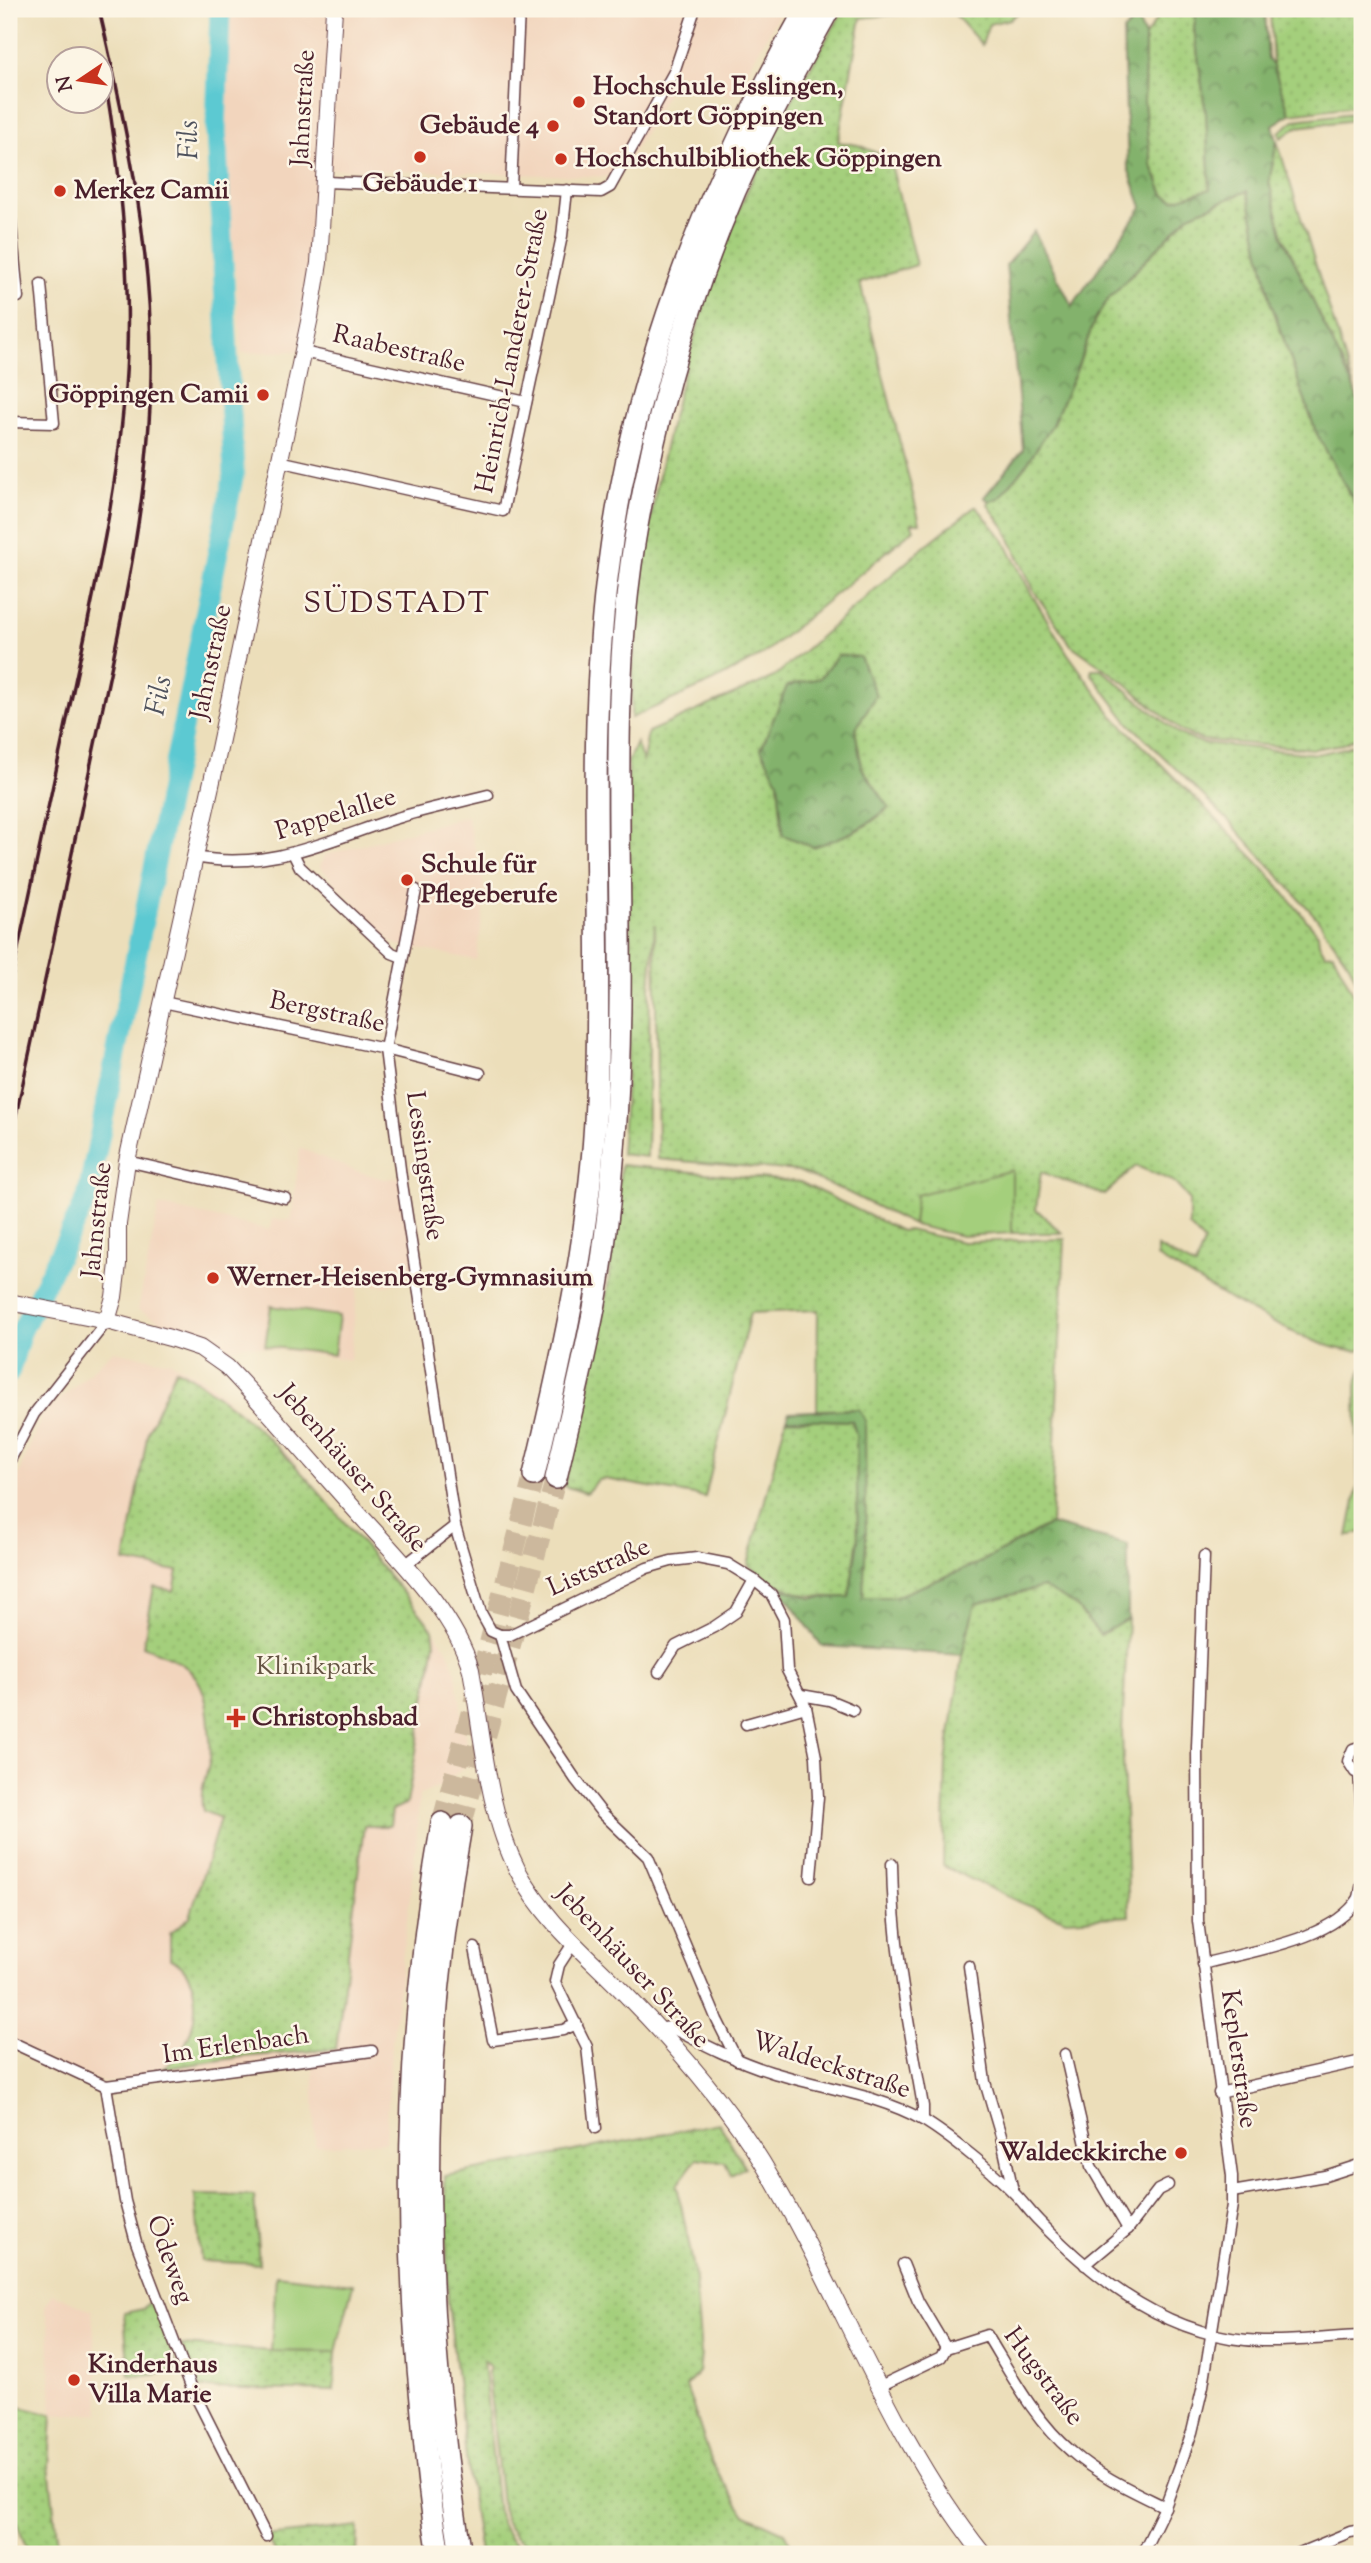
<svg xmlns="http://www.w3.org/2000/svg" width="1371" height="2563" font-family="'Sorts Mill Goudy',serif">
  <style>
    .built { fill: #f2d5bd }
    .grass { fill: url(#grass-dots); stroke: #777754; stroke-width: 2; fill-rule: evenodd }
    .forest { fill: url(#forest-crowns); stroke: #66684c; stroke-width: 2 }
    .garden { fill: #a4cf7c; stroke: #777754; stroke-width: 2 }
    .lines { fill: none; stroke-linecap: round; stroke-linejoin: round }
    .river { stroke: #5cc9d2; stroke-width: 21 }
    .highway-tunnel { stroke: #ccb89d; stroke-width: 21; stroke-dasharray: 21 10; stroke-linecap: butt }
    .street-casing { stroke: #623c40; stroke-width: 13 }
    .secondary-casing { stroke: #623c40; stroke-width: 18 }
    .highway-casing { stroke: #623c40; stroke-width: 24 }
    .street { stroke: #fff; stroke-width: 10 }
    .secondary { stroke: #fff; stroke-width: 16 }
    .highway { stroke: #fff; stroke-width: 21 }
    .rail { stroke: #4a1f2b; stroke-width: 3.5 }
    .poi-dot { fill: #c8321e; stroke: #fcf5e5; stroke-width: 2.5 }
    .labels { text-anchor: middle; dominant-baseline: central; stroke-width: 5; stroke-linejoin: round; paint-order: stroke }
    .poi-label { font-size: 26px; font-weight: bold; fill: #4a1f2b; stroke: #fcf5e5; text-anchor: start }
    .street-label { font-size: 26px; fill: #4a1f2b; stroke: #fcf5e5 }
    .park-label { font-size: 26px; fill: #655443; stroke: #fcf5e5 }
    .water-label { font-size: 28px; font-style: italic; fill: #4f525d; stroke: #fcf5e5 }
    .quarter-label { font-size: 30px; letter-spacing: 2px; fill: #4a1f2b; stroke: #fcf5e5 }
  </style>
  <defs>
    <pattern id="grass-dots" width="8" height="8" patternUnits="userSpaceOnUse" patternTransform="scale(1.75)"><rect width="8" height="8" fill="#a4cf7c"/><path d="M2 2h.1M6 6h.1" fill="none" stroke="#8fb16b" stroke-width="1.8" stroke-linecap="round"/></pattern>
    <pattern id="forest-crowns" width="20" height="18" patternUnits="userSpaceOnUse" patternTransform="scale(1.75)"><rect width="20" height="18" fill="#83b26c"/><path d="M2 6a3 3 0 1 1 6 0M12 15a3 3 0 1 1 6 0" fill="none" stroke="#6d9059"/></pattern>
  </defs>
  <rect width="100%" height="100%" fill="#fcf5e5"/>
  <filter id="ink" filterUnits="userSpaceOnUse"><feTurbulence type="fractalNoise" baseFrequency=".0143" numOctaves="2"/><feDisplacementMap in="SourceGraphic" scale="14" xChannelSelector="R" yChannelSelector="G"/><feConvolveMatrix kernelMatrix="1 2 1 2 8 2 1 2 1" color-interpolation-filters="sRGB"/></filter>
  <filter id="wash" filterUnits="userSpaceOnUse"><feTurbulence type="fractalNoise" baseFrequency=".00686" numOctaves="4" result="noise"/><feDisplacementMap in="SourceGraphic" scale="28" xChannelSelector="R" yChannelSelector="G"/><feGaussianBlur stdDeviation="1.57" result="paint"/><feColorMatrix in="noise" values="0 0 0 0 0 0 0 0 0 0 0 0 0 0 0 0 0 1.4 0 .05"/><feComposite in="paint" operator="in"/></filter>
  <g filter="url(#wash)">
    <rect width="100%" height="100%" fill="#ecdeba"/>
    <g class="built">
      <path d="M213,9H782L733,97L679,72L619,177L325,169L299,351L242,353Z"/>
      <path d="M467,816L486,894L476,960L394,944L319,866L325,855Z"/>
      <path d="M300,1148L353,1170L384,1179L401,1177L417,1277L386,1286L358,1283L350,1360L245,1345L222,1352L138,1310L159,1205L270,1230L272,1219L291,1220Z"/>
      <path d="M113,1351L171,1362L191,1372L209,1383L289,1456L423,1615L448,1651L456,1673L469,1763L440,1787L419,1795L416,1846L391,2052L386,2142L315,2146L313,2056L105,2083L9,2045V1527L17,1478L42,1416Z"/>
      <path d="M53,2294L92,2310L100,2413L52,2415L49,2326L45,2306Z"/>
    </g>
    <g class="grass">
      <path d="M844,9H946L861,18L838,142L858,145L877,153L892,168L916,265L860,283L920,523H911L914,529L762,655L714,681L631,718C635,556 670,393 727,241C756,160 801,83 844,9Z"/>
      <path d="M950,9H1023L1010,19L989,24L982,45Z"/>
      <path d="M1163,9H1197L1194,28L1206,114L1210,189L1174,200L1164,195L1151,164L1144,103L1145,37Z"/>
      <path d="M1270,9H1362V105L1290,114L1273,66Z"/>
      <path d="M1362,112V119L1297,127L1281,138L1279,132L1295,120Z"/>
      <path d="M1277,141L1355,391L1283,237L1269,182Z"/>
      <path d="M1247,191L1271,303L1316,432L1362,517V735L1343,744L1314,749L1202,740L1181,731L1125,683L1071,645L1034,591L1005,528L988,505L989,501L999,498L1052,425L1076,371L1095,319L1110,297L1189,215Z"/>
      <path d="M976,506L1004,540L1032,595L1068,654L1113,716L1223,826L1266,871L1318,934L1319,943L1325,954L1333,953L1362,1011V1350C1324,1360 1195,1279 1157,1257V1247L1195,1267L1204,1242L1189,1226V1199L1173,1181L1136,1166L1104,1195L1041,1172L1036,1209L1062,1233H1012V1171L917,1195L913,1225L847,1192L798,1171L658,1159L655,924L650,989L647,1157L621,1154L631,1007L628,762L636,743L643,761L648,732L774,677L925,546ZM838,655L876,695L855,730L862,768L889,808C847,844 836,837 783,835L778,781L820,678Z"/>
      <path d="M1092,669H1101L1179,734L1202,743L1317,754L1345,748L1362,741V993L1350,966L1316,917L1229,821L1128,722L1091,673Z"/>
      <path d="M621,1165L800,1182L901,1231L908,1230L963,1242L1065,1239L1051,1524L977,1564L895,1597H862L866,1541L858,1409L817,1410L818,1310L750,1313L705,1497L605,1479L598,1480L586,1493L564,1486L591,1377L608,1286Z"/>
      <path d="M1362,1367V1532L1348,1536L1358,1486L1356,1386Z"/>
      <path d="M176,1369C191,1375 204,1386 217,1395C297,1454 354,1537 419,1612L433,1630L435,1643L407,1803L392,1810L390,1826H364L336,2049L241,2057L161,2069C166,2065 173,2061 178,2055C200,2028 204,1975 170,1958V1933L190,1917L220,1818L203,1811C198,1793 207,1776 210,1758C212,1748 209,1736 209,1726C206,1673 189,1664 143,1646L154,1587L174,1591L178,1571L125,1562L148,1431Z"/>
      <path d="M786,1419L852,1421L856,1434L858,1540L849,1597C799,1598 788,1593 748,1565Z"/>
      <path d="M1044,1587L1075,1605L1100,1635L1128,1619L1122,1732L1129,1916L1066,1920L1019,1902L943,1866L946,1762L962,1655L975,1604Z"/>
      <path d="M719,2123L745,2167L731,2175L725,2162L697,2158L677,2185L694,2269L701,2354L699,2372L686,2386L712,2463L744,2514L784,2532L796,2554H603C563,2540 517,2563 503,2515L488,2373L490,2367L483,2361L498,2514C512,2563 542,2547 583,2554H480L469,2482L448,2303L445,2176Z"/>
      <path d="M195,2195L254,2196L259,2264L201,2261Z"/>
      <path d="M153,2298L178,2371L144,2376L129,2375L124,2313L143,2309Z"/>
      <path d="M181,2345L271,2351L336,2352L334,2391L200,2388Z"/>
      <path d="M9,2404L52,2415L49,2466L59,2554H29L9,2504Z"/>
      <path d="M358,2526L357,2554H275L266,2536Z"/>
    </g>
    <g class="forest">
      <path d="M1197,9H1265L1268,59L1273,66L1290,114L1273,125L1277,141L1269,182L1283,237L1355,391L1362,413V517L1316,432L1271,303L1247,191L1189,215L1110,297L1095,319L1076,371L1052,425L1026,465L999,498L989,501L984,497L1023,450L1006,265L1034,231L1072,306L1142,207L1128,168L1123,32L1137,18L1145,37L1144,103L1151,164L1164,195L1174,200L1210,189L1206,114L1194,28Z"/>
      <path d="M838,655L860,657L876,695L855,730L862,768L889,807C866,828 842,838 813,847L783,835L778,781L761,749L787,686L820,678Z"/>
      <path d="M859,1409L865,1420L866,1541L863,1597H895L977,1564L1051,1524L1128,1545V1619L1100,1635L1075,1605L1043,1587L975,1604L962,1655L822,1646L779,1587L811,1598L849,1597L858,1540L856,1434L852,1421L786,1419L789,1412Z"/>
    </g>
    <g class="garden">
      <path d="M1012,1170V1233L962,1236L913,1225L916,1195Z"/>
      <path d="M271,1306L339,1316L334,1355L265,1346Z"/>
      <path d="M276,2275L353,2284L336,2352L271,2351Z"/>
    </g>
    <g class="lines">
      <path class="river" d="M9,1373L21,1332L87,1198L234,473L216,131L220,9"/>
    </g>
  </g>
  <g filter="url(#ink)">
    <g class="lines">
      <g class="highway-tunnel">
        <path d="M442,1823L534,1475"/>
        <path d="M461,1826L556,1478"/>
      </g>
      <defs>
        <g id="street">
          <path d="M325,182L601,192L610,187L674,72L695,9"/>
          <path d="M511,188L519,9"/>
          <path d="M9,202L18,297"/>
          <path d="M303,352L526,402"/>
          <path d="M9,422L54,423L41,284"/>
          <path d="M279,461L503,511L562,236L567,190"/>
          <path d="M293,853L300,867L392,953L402,957"/>
          <path d="M195,857C268,871 326,841 394,819C424,809 457,803 488,795"/>
          <path d="M416,890L385,1049L401,1177L455,1526L481,1613L491,1631L500,1635L516,1691L576,1780L601,1812L648,1857L717,2020L737,2060"/>
          <path d="M163,1002L385,1049L480,1073"/>
          <path d="M127,1161L285,1198"/>
          <path d="M9,1462L34,1414L107,1321"/>
          <path d="M405,1565L455,1526"/>
          <path d="M500,1635H510L647,1568L671,1561L697,1558L728,1564L754,1580L771,1594L784,1619L787,1670L806,1707L816,1757L818,1797L811,1877"/>
          <path d="M659,1672L676,1646L714,1627L736,1612L754,1580"/>
          <path d="M801,1695L829,1700L853,1710"/>
          <path d="M746,1724L806,1707"/>
          <path d="M1362,1746L1353,1749L1348,1761L1355,1772L1362,1774"/>
          <path d="M1359,1773L1362,1817"/>
          <path d="M892,1864C893,1946 909,2026 923,2106V2120"/>
          <path d="M1359,1898L1362,1883"/>
          <path d="M572,1945L559,1965L555,1982L587,2047L596,2128"/>
          <path d="M475,1948L493,2040L563,2030L577,2024"/>
          <path d="M1203,1964C1249,1951 1332,1941 1359,1898H1362"/>
          <path d="M969,1966L985,2082L1001,2136L1013,2191"/>
          <path d="M658,2029L670,2027C703,2044 736,2061 771,2072C822,2088 876,2094 923,2120C948,2135 994,2172 1014,2193C1023,2202 1030,2212 1039,2221C1098,2282 1172,2339 1262,2341C1295,2342 1329,2337 1362,2336"/>
          <path d="M9,2041L106,2086L372,2051"/>
          <path d="M1065,2054L1091,2166L1128,2229"/>
          <path d="M106,2086L125,2201L136,2242L192,2389L266,2536"/>
          <path d="M1219,2093L1362,2061"/>
          <path d="M1232,2192L1325,2176L1362,2164"/>
          <path d="M903,2264L918,2301L946,2348"/>
          <path d="M1085,2265L1128,2229L1158,2190L1168,2185"/>
          <path d="M880,2386L941,2357L946,2348L987,2335C1012,2376 1035,2421 1072,2452C1099,2476 1133,2491 1165,2507"/>
          <path d="M1142,2554L1165,2507L1192,2432L1203,2386L1232,2205V2176L1198,1921L1197,1747L1204,1556"/>
          <path d="M1297,2554L1350,2532L1362,2530"/>
        </g>
        <g id="secondary">
          <path d="M9,1302L107,1321L170,1338L200,1348L227,1367C269,1411 309,1458 349,1503C391,1551 454,1609 471,1670C483,1736 487,1811 518,1871C547,1925 588,1955 629,1998C678,2048 725,2102 762,2162C840,2290 889,2437 983,2554"/>
          <path d="M107,1321L114,1297L118,1264V1224L127,1161L216,763L310,317L319,263L334,9"/>
        </g>
        <g id="highway">
          <path d="M534,1475C564,1351 591,1228 596,1101C603,927 586,751 607,578C631,375 706,186 806,9"/>
          <path d="M556,1478C570,1416 586,1355 597,1292C613,1198 619,1100 620,1004C622,845 609,684 637,526C657,412 689,298 735,191C763,128 796,68 829,9"/>
          <path d="M461,1826C417,2065 421,2315 461,2554"/>
          <path d="M439,2554C430,2504 425,2452 421,2401C402,2208 408,2015 442,1823"/>
        </g>
      </defs>
      <use href="#street" class="street-casing"/>
      <use href="#secondary" class="secondary-casing"/>
      <use href="#highway" class="highway-casing"/>
      <use href="#street" class="street"/>
      <use href="#secondary" class="secondary"/>
      <use href="#highway" class="highway"/>
      <g class="rail">
        <path d="M9,991C30,891 51,791 73,691C97,579 123,467 127,352C130,255 119,158 102,63"/>
        <path d="M9,1148C38,1013 67,879 95,744C121,622 149,502 151,376C153,252 127,129 99,9"/>
      </g>
    </g>
  </g>
  <g class="poi-dot">
    <circle cx="579" cy="102" r="7"/>
    <circle cx="553" cy="126" r="7"/>
    <circle cx="420" cy="157" r="7"/>
    <circle cx="561" cy="159" r="7"/>
    <circle cx="60" cy="191" r="7"/>
    <circle cx="263" cy="395" r="7"/>
    <circle cx="407" cy="880" r="7"/>
    <circle cx="213" cy="1278" r="7"/>
    <path d="M232.5 1707.5h7v7h7v7h-7v7h-7v-7h-7v-7h7z"/>
    <circle cx="1181" cy="2153" r="7"/>
    <circle cx="74" cy="2380" r="7"/>
  </g>
  <g class="labels">
    <g class="poi-label">
      <text x="593" y="87">Hochschule Esslingen,<tspan x="593" dy="30">Standort Göppingen</tspan></text>
      <text x="539" y="126" text-anchor="end">Gebäude 4</text>
      <text x="575" y="159">Hochschulbibliothek Göppingen</text>
      <text x="420" y="184" text-anchor="middle">Gebäude 1</text>
      <text x="74" y="191">Merkez Camii</text>
      <text x="249" y="395" text-anchor="end">Göppingen Camii</text>
      <text x="421" y="865">Schule für<tspan x="421" dy="30">Pflegeberufe</tspan></text>
      <text x="227" y="1278">Werner-Heisenberg-Gymnasium</text>
      <text x="252" y="1718">Christophsbad</text>
      <text x="1167" y="2153" text-anchor="end">Waldeckkirche</text>
      <text x="88" y="2365">Kinderhaus<tspan x="88" dy="30">Villa Marie</tspan></text>
    </g>
    <g class="street-label">
      <text transform="translate(304 108) rotate(-87)">Jahnstraße</text>
      <text transform="translate(399 350) rotate(13)">Raabestraße</text>
      <text transform="translate(513 351) rotate(-79)">Heinrich-Landerer-Straße</text>
      <text transform="translate(212 662) rotate(-78)">Jahnstraße</text>
      <text transform="translate(336 815) rotate(-17)">Pappelallee</text>
      <text transform="translate(327 1013) rotate(12)">Bergstraße</text>
      <text transform="translate(424 1166) rotate(82)">Lessingstraße</text>
      <text transform="translate(98 1220) rotate(-84)">Jahnstraße</text>
      <text transform="translate(352 1469) rotate(49)">Jebenhäuser Straße</text>
      <text transform="translate(599 1568) rotate(-24)">Liststraße</text>
      <text transform="translate(632 1967) rotate(47)">Jebenhäuser Straße</text>
      <text transform="translate(236 2046) rotate(-8)">Im Erlenbach</text>
      <text transform="translate(1238 2059) rotate(82)">Keplerstraße</text>
      <text transform="translate(831 2066) rotate(18)">Waldeckstraße</text>
      <text transform="translate(169 2260) rotate(70)">Ödeweg</text>
      <text transform="translate(1043 2377) rotate(53)">Hugstraße</text>
    </g>
    <g class="park-label">
      <text x="316" y="1667">Klinikpark</text>
    </g>
    <g class="water-label">
      <text transform="translate(190 140) rotate(-91)">Fils</text>
      <text transform="translate(160 696) rotate(-79)">Fils</text>
    </g>
    <g class="quarter-label">
      <text x="397" y="604">SÜDSTADT</text>
    </g>
  </g>
  <rect width="1371" height="2563" fill="none" stroke="#fcf5e5" stroke-width="35"/>
  <g transform="translate(80 80) rotate(257)"><circle r="33" fill="#fcf5e5" stroke="#b59f9b" stroke-width="2"/>
  <path d="M0-5L12 26L0 18L-12 26Z" fill="#c8321e"/>
  <text y="-10" font-size="19" font-weight="bold" text-anchor="middle" fill="#4a1f2b">N</text>
  </g>
</svg>
